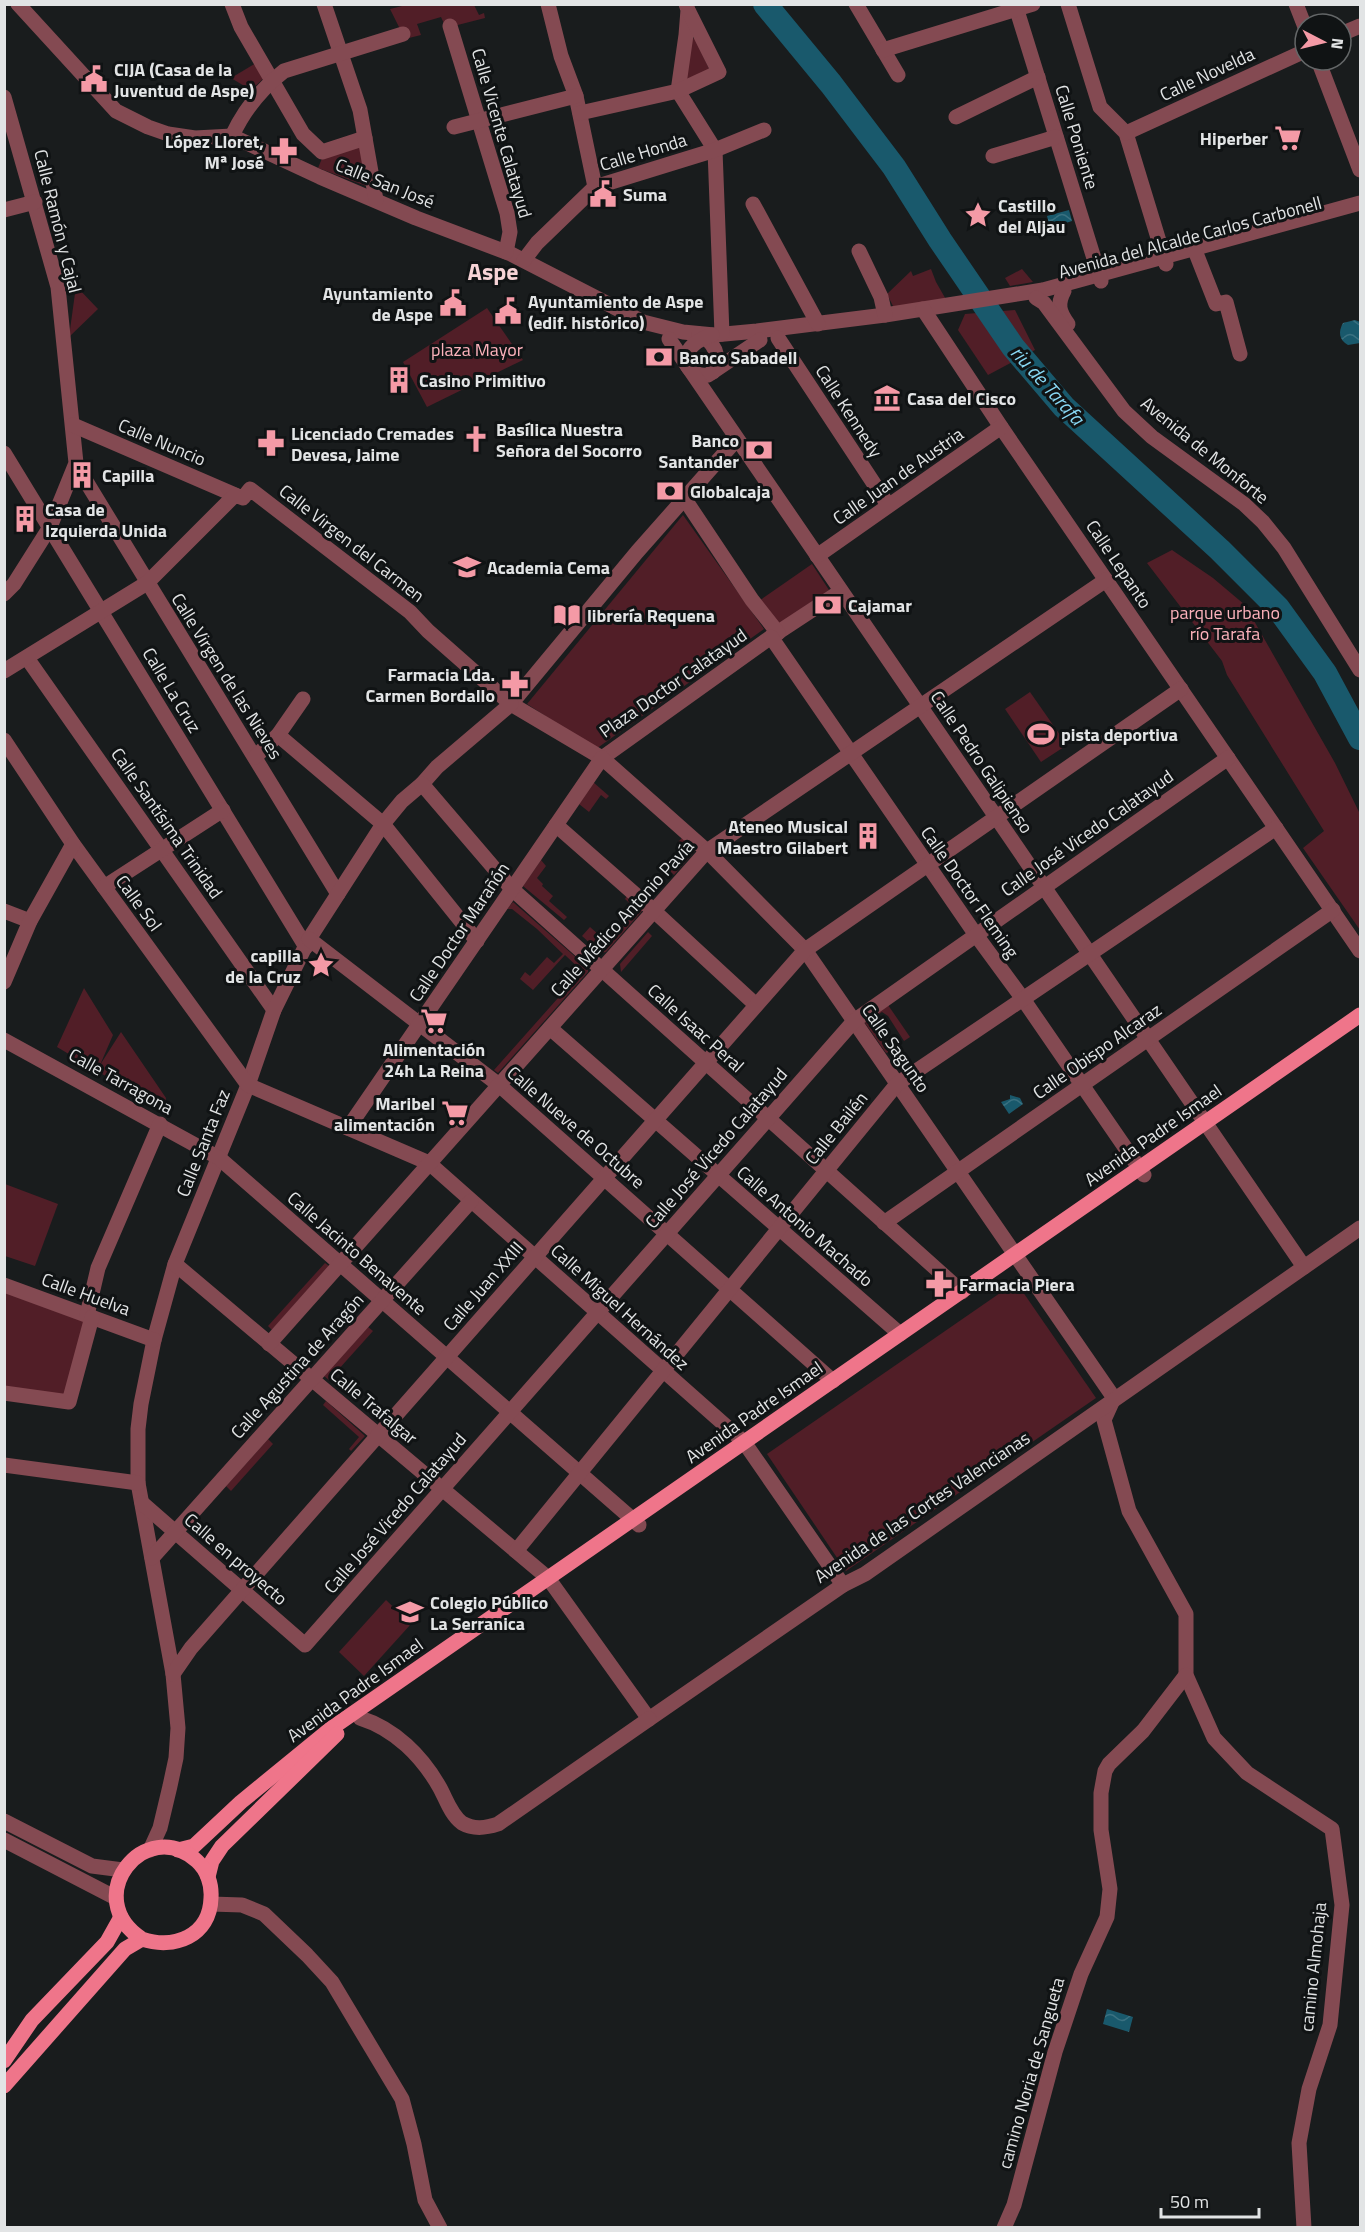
<svg xmlns="http://www.w3.org/2000/svg" width="1365" height="2232" font-family="'Titillium Web',sans-serif">
  <style>
    .green { fill: #511e27 }
    .water { fill: url(#water-waves) }
    .lines { fill: none; stroke-linecap: round; stroke-linejoin: round }
    .river { stroke: #19596c; stroke-width: 24 }
    .minor { stroke: #844a52; stroke-width: 15 }
    .major { stroke: #ef758a; stroke-width: 15 }
    .labels { text-anchor: middle; dominant-baseline: central; stroke-width: 6; stroke-linejoin: round; paint-order: stroke }
    .poi-label { font-size: 18px; font-weight: bold; fill: #e2e4e5; stroke: #101314; text-anchor: start }
    .street-label { font-size: 18px; fill: #e2e4e5; stroke: #101314 }
    .park-label { font-size: 18px; fill: #fdb2bb; stroke: #101314 }
    .water-label { font-size: 20px; font-style: italic; fill: #88d8f4; stroke: #101314 }
    .district-label { font-size: 24px; font-weight: bold; fill: #f6d3d6; stroke: #101314 }
  </style>
  <defs>
    <pattern id="water-waves" width="16" height="10" patternUnits="userSpaceOnUse" patternTransform="scale(1.5)"><rect width="16" height="10" fill="#19596c"/><path d="M0 5q4-4 8 0t8 0" fill="none" stroke="#3a7181"/></pattern>
  </defs>
  <rect width="100%" height="100%" fill="#191c1d"/>
  <g class="green">
    <path d="M406,5H474L479,15L484,13L485,18L446,28L441,17L417,24L421,35L405,39L390,9Z"/>
    <path d="M695,38L710,71L684,81L690,39Z"/>
    <path d="M256,63L265,77L251,90L231,78Z"/>
    <path d="M361,144L366,186L318,168L323,156Z"/>
    <path d="M931,269L936,282L948,303L895,310L887,294L911,271L913,276Z"/>
    <path d="M1022,269L1033,282L1010,286L1005,278Z"/>
    <path d="M76,286L98,309L69,337Z"/>
    <path d="M487,308L523,360L427,407L403,362Z"/>
    <path d="M1015,310L1035,350L988,375L958,330L965,314Z"/>
    <path d="M683,515L764,629L596,749L527,704Z"/>
    <path d="M1172,550L1213,578L1245,605L1335,763L1360,814V930L1303,848L1324,831L1227,675L1222,661L1147,563Z"/>
    <path d="M812,564L829,590L775,627L756,603Z"/>
    <path d="M1030,692L1067,745L1041,762L1005,709Z"/>
    <path d="M593,782L609,796L606,799L601,795L589,812L579,804Z"/>
    <path d="M682,838L695,851L674,875L670,871L687,852L677,843Z"/>
    <path d="M541,860L546,866L537,878L543,884L542,886L553,896L549,901L567,917L564,920L523,886Z"/>
    <path d="M627,896L643,910L606,952L601,953L582,936L590,927L607,942L637,910L625,899Z"/>
    <path d="M513,902L588,968V972L498,1073L494,1070L582,971L565,955L533,990L520,979L525,972L530,976L547,957L554,963L563,954L537,929L512,909H507Z"/>
    <path d="M648,932L652,936L621,972L620,964Z"/>
    <path d="M84,988L113,1035L100,1065L121,1032L166,1098L164,1111L57,1047Z"/>
    <path d="M888,1005L910,1037L904,1041L888,1016L882,1012L873,1018L872,1027L889,1052L886,1053L865,1023L866,1019Z"/>
    <path d="M5,1184L58,1204L35,1266L5,1256Z"/>
    <path d="M325,1263L329,1266L272,1330L268,1326Z"/>
    <path d="M1016,1282L1096,1398L846,1571L767,1454Z"/>
    <path d="M4,1289L88,1319L65,1402L5,1390Z"/>
    <path d="M368,1327L373,1331L329,1380L324,1376Z"/>
    <path d="M326,1401L365,1436L351,1451L349,1449L359,1437L323,1405Z"/>
    <path d="M268,1439L273,1444L231,1491L226,1486Z"/>
    <path d="M386,1600L411,1624L364,1676L339,1652Z"/>
  </g>
  <g class="water">
    <path d="M1069,210L1072,221L1050,228L1047,216Z"/>
    <path d="M1355,320L1360,322V343L1348,345C1339,340 1338,332 1343,323Z"/>
    <path d="M1010,1095L1020,1098L1023,1104L1009,1114L1001,1102L1010,1099Z"/>
    <path d="M1107,2009L1133,2017L1129,2032L1103,2024Z"/>
  </g>
  <g class="lines">
    <path class="river" d="M765,4L831,84L894,167L940,240L1013,347L1064,407L1220,550L1278,608L1325,673L1360,738"/>
    <g class="minor">
      <path d="M18,4L116,111L148,127L168,134L195,138L232,136L320,177L416,218L511,254L643,322L683,332L714,335L757,331L885,315L1043,290L1360,203"/>
      <path d="M232,4L241,27L303,134L322,152L365,138"/>
      <path d="M324,4L360,110L376,200"/>
      <path d="M548,4L561,56L576,96L595,187"/>
      <path d="M686,4L688,10L686,35L678,91L715,150L722,334"/>
      <path d="M856,4L898,75"/>
      <path d="M1015,4L1101,281"/>
      <path d="M1068,4L1100,107L1126,133L1166,264"/>
      <path d="M1296,4L1305,27"/>
      <path d="M450,26L507,213L510,232L506,252"/>
      <path d="M1341,34L1360,26"/>
      <path d="M883,50L1033,4"/>
      <path d="M1318,60L1360,170"/>
      <path d="M4,97L58,287L76,463L50,527L14,584L4,594"/>
      <path d="M580,113L678,91L719,72L689,12"/>
      <path d="M956,117L1038,77"/>
      <path d="M454,127L576,96"/>
      <path d="M1126,133L1305,51"/>
      <path d="M232,136C244,110 262,88 284,71L403,34"/>
      <path d="M993,156L1056,137"/>
      <path d="M753,204L818,324"/>
      <path d="M4,210L35,202"/>
      <path d="M1194,248L1216,304L1226,302L1240,354"/>
      <path d="M859,251L881,297L885,315"/>
      <path d="M524,260L537,243L595,187L715,150L764,130"/>
      <path d="M1064,291C1057,304 1059,312 1068,324"/>
      <path d="M1036,298L1044,303L1124,411L1152,437L1244,504L1263,522L1284,548L1360,670"/>
      <path d="M923,309L1001,427L1360,951"/>
      <path d="M699,334C714,342 722,356 713,372"/>
      <path d="M712,335C703,338 692,343 688,352C680,367 696,377 708,375L760,340"/>
      <path d="M778,338L888,505"/>
      <path d="M669,339L1304,1267"/>
      <path d="M73,425L235,495"/>
      <path d="M737,439L637,552L511,704L602,758L771,637L841,591"/>
      <path d="M4,453L306,947"/>
      <path d="M84,478L338,894"/>
      <path d="M684,498L752,600L778,633"/>
      <path d="M817,556L1001,427"/>
      <path d="M771,637L976,935L1023,999L1144,1175"/>
      <path d="M27,658L274,1010"/>
      <path d="M4,671L147,583L235,495L243,498L250,489L410,612L428,631L511,704L437,767L422,784L402,801L383,824L309,939L274,1010L248,1085L175,1264L154,1340L141,1404L138,1429V1483L173,1674L178,1728L176,1758L170,1786L160,1828L150,1850"/>
      <path d="M278,735L383,824L477,941"/>
      <path d="M4,740L73,844L248,1085L429,1163L744,1442L843,1585"/>
      <path d="M255,757L278,735L303,699"/>
      <path d="M422,784L512,889L962,1292"/>
      <path d="M556,825L654,911L756,1005"/>
      <path d="M104,887L223,810"/>
      <path d="M4,911L30,921"/>
      <path d="M309,939L499,1085L833,1381"/>
      <path d="M4,982L30,921L73,844"/>
      <path d="M550,1028L900,1334"/>
      <path d="M4,1040L219,1158L639,1525"/>
      <path d="M348,1128L602,758L707,851L805,950L1114,1398L1104,1420L1129,1511L1186,1614V1675L1214,1738L1247,1773L1332,1829L1342,1905L1330,2025L1309,2089L1299,2143L1304,2228"/>
      <path d="M884,1223L1333,910"/>
      <path d="M175,1264L548,1578L649,1719L843,1585L865,1574L1360,1228"/>
      <path d="M4,1285L154,1340"/>
      <path d="M87,1315L98,1268L160,1124"/>
      <path d="M269,1344L707,851L1106,580"/>
      <path d="M4,1393L69,1402L92,1317"/>
      <path d="M4,1465L138,1483"/>
      <path d="M142,1503L305,1645L854,1021L1228,758"/>
      <path d="M516,1551L897,1084L1276,828"/>
      <path d="M152,1558L471,1201"/>
      <path d="M173,1674L191,1648L805,950L1181,689"/>
      <path d="M360,1718C395,1729 422,1756 440,1788C446,1799 451,1815 462,1823C474,1830 486,1828 498,1824L649,1719"/>
      <path d="M4,1821L92,1866L123,1870"/>
      <path d="M4,1840L116,1898"/>
      <path d="M211,1904L242,1905L264,1914L307,1955L332,1982L402,2099L414,2144L425,2200L440,2228"/>
      <path d="M1004,2228L1014,2205L1055,2052L1081,1974L1107,1917L1110,1889L1101,1830V1793L1105,1771L1109,1764L1143,1731L1186,1675"/>
    </g>
    <g class="major">
      <path d="M178,1850L194,1846L241,1802L329,1730L1360,1015"/>
      <path d="M208,1877L212,1861L222,1846L337,1734"/>
      <path d="M4,2061L32,2020L107,1942L121,1917"/>
      <path d="M4,2086L125,1949L142,1939C174,1950 210,1936 211,1898C212,1884 207,1870 197,1861C145,1814 79,1898 142,1939"/>
    </g>
  </g>
  <defs>
    <symbol id="civic-bare" viewBox="-9 -9 18 18"><path d="M-.6-6.5H3V-4.5H.6V-3L4-1V1h2V6H-6V1h2V-1L-.6-3ZM-1.2 2.5V6h2.4V2.5Z" fill="#f49aa6" stroke="#101314" stroke-width="2.5" paint-order="stroke"/></symbol>
    <symbol id="supermarket-bare" viewBox="-9 -9 18 18"><path d="M-6-5.5h2.5l.6 2H6L4.5 2H-2.5L-4.4-4H-6ZM-1.5 3.2a1.3 1.3 0 1 0 .1 0ZM3 3.2a1.3 1.3 0 1 0 .1 0Z" fill="#f49aa6" stroke="#101314" stroke-width="2.5" paint-order="stroke"/></symbol>
    <symbol id="pharmacy-bare" viewBox="-9 -9 18 18"><path d="M-2-6h4v4h4v4h-4v4h-4v-4h-4v-4h4Z" fill="#f49aa6" stroke="#101314" stroke-width="2.5" paint-order="stroke"/></symbol>
    <symbol id="sight-bare" viewBox="-9 -9 18 18"><path d="M0-6L1.8-2.2L6-1.7L2.9 1.2L3.7 5.4L0 3.3L-3.7 5.4L-2.9 1.2L-6-1.7L-1.8-2.2Z" fill="#f49aa6" stroke="#101314" stroke-width="2.5" paint-order="stroke"/></symbol>
    <symbol id="bank-bare" viewBox="-9 -9 18 18"><path d="M-6-4H6V4H-6ZM0-2.3a2.3 2.3 0 1 0 0 4.6a2.3 2.3 0 1 0 0-4.6Z" fill="#f49aa6" stroke="#101314" stroke-width="2.5" paint-order="stroke"/></symbol>
    <symbol id="building-bare" viewBox="-9 -9 18 18"><path d="M-4-6H4V6H1V3H-1V6H-4ZM-2.5-4.3h1.7v1.8h-1.7ZM.8-4.3h1.7v1.8H.8ZM-2.5-1h1.7V.8h-1.7ZM.8-1h1.7V.8H.8Z" fill="#f49aa6" stroke="#101314" stroke-width="2.5" paint-order="stroke"/></symbol>
    <symbol id="museum-bare" viewBox="-9 -9 18 18"><path d="M0-6L6-3V-2H-6V-3ZM-5-1h2V3h-2ZM-1-1h2V3h-2ZM3-1h2V3H3ZM-6 4H6V6H-6Z" fill="#f49aa6" stroke="#101314" stroke-width="2.5" paint-order="stroke"/></symbol>
    <symbol id="church-bare" viewBox="-9 -9 18 18"><path d="M-1.2-6h2.4v3.5h3.3v2.4h-3.3V6h-2.4V-.1h-3.3v-2.4h3.3Z" fill="#f49aa6" stroke="#101314" stroke-width="2.5" paint-order="stroke"/></symbol>
    <symbol id="university-bare" viewBox="-9 -9 18 18"><path d="M0-5L7-2L0 1L-7-2ZM-4 1L0 2.5L4 1V4Q0 6-4 4Z" fill="#f49aa6" stroke="#101314" stroke-width="2.5" paint-order="stroke"/></symbol>
    <symbol id="library-bare" viewBox="-9 -9 18 18"><path d="M-6-4Q-3-5.5-.7-3.5V5Q-3 3-6 4ZM6-4Q3-5.5 .7-3.5V5Q3 3 6 4Z" fill="#f49aa6" stroke="#101314" stroke-width="2.5" paint-order="stroke"/></symbol>
    <symbol id="stadium-bare" viewBox="-9 -9 18 18"><path d="M0-5a6.5 5 0 1 0 0 10a6.5 5 0 1 0 0-10ZM-3.5-1.8h7v3.6h-7Z" fill="#f49aa6" stroke="#101314" stroke-width="2.5" paint-order="stroke"/></symbol>
    <symbol id="school-bare" viewBox="-9 -9 18 18"><path d="M0-5L7-2L0 1L-7-2ZM-4 1L0 2.5L4 1V4Q0 6-4 4Z" fill="#f49aa6" stroke="#101314" stroke-width="2.5" paint-order="stroke"/></symbol>
  </defs>
  <g fill-rule="evenodd">
    <use href="#civic-bare" x="75" y="60" width="38" height="38"/>
    <use href="#supermarket-bare" x="1269" y="119" width="38" height="38"/>
    <use href="#pharmacy-bare" x="265" y="132" width="38" height="38"/>
    <use href="#civic-bare" x="584" y="175" width="38" height="38"/>
    <use href="#sight-bare" x="959" y="196" width="38" height="38"/>
    <use href="#civic-bare" x="434" y="284" width="38" height="38"/>
    <use href="#civic-bare" x="489" y="292" width="38" height="38"/>
    <use href="#bank-bare" x="640" y="338" width="38" height="38"/>
    <use href="#building-bare" x="380" y="361" width="38" height="38"/>
    <use href="#museum-bare" x="868" y="379" width="38" height="38"/>
    <use href="#church-bare" x="457" y="420" width="38" height="38"/>
    <use href="#pharmacy-bare" x="252" y="424" width="38" height="38"/>
    <use href="#bank-bare" x="740" y="431" width="38" height="38"/>
    <use href="#building-bare" x="63" y="456" width="38" height="38"/>
    <use href="#bank-bare" x="651" y="472" width="38" height="38"/>
    <use href="#building-bare" x="6" y="500" width="38" height="38"/>
    <use href="#university-bare" x="448" y="548" width="38" height="38"/>
    <use href="#bank-bare" x="809" y="586" width="38" height="38"/>
    <use href="#library-bare" x="548" y="596" width="38" height="38"/>
    <use href="#pharmacy-bare" x="496" y="665" width="38" height="38"/>
    <use href="#stadium-bare" x="1022" y="715" width="38" height="38"/>
    <use href="#building-bare" x="849" y="817" width="38" height="38"/>
    <use href="#sight-bare" x="302" y="946" width="38" height="38"/>
    <use href="#supermarket-bare" x="415" y="1002" width="38" height="38"/>
    <use href="#supermarket-bare" x="436" y="1094" width="38" height="38"/>
    <use href="#pharmacy-bare" x="920" y="1265" width="38" height="38"/>
    <use href="#school-bare" x="391" y="1593" width="38" height="38"/>
  </g>
  <g class="labels">
    <g class="poi-label">
      <text x="114" y="69">CIJA (Casa de la<tspan x="114" dy="21">Juventud de Aspe)</tspan></text>
      <text x="1268" y="138" text-anchor="end">Hiperber</text>
      <text x="264" y="141" text-anchor="end">López Lloret,<tspan x="264" dy="21">Mª José</tspan></text>
      <text x="623" y="194">Suma</text>
      <text x="998" y="205">Castillo<tspan x="998" dy="21">del Aljau</tspan></text>
      <text x="433" y="293" text-anchor="end">Ayuntamiento<tspan x="433" dy="21">de Aspe</tspan></text>
      <text x="528" y="301">Ayuntamiento de Aspe<tspan x="528" dy="21">(edif. histórico)</tspan></text>
      <text x="679" y="357">Banco Sabadell</text>
      <text x="419" y="380">Casino Primitivo</text>
      <text x="907" y="398">Casa del Cisco</text>
      <text x="496" y="429">Basílica Nuestra<tspan x="496" dy="21">Señora del Socorro</tspan></text>
      <text x="291" y="433">Licenciado Cremades<tspan x="291" dy="21">Devesa, Jaime</tspan></text>
      <text x="739" y="440" text-anchor="end">Banco<tspan x="739" dy="21">Santander</tspan></text>
      <text x="102" y="475">Capilla</text>
      <text x="690" y="491">Globalcaja</text>
      <text x="45" y="509">Casa de<tspan x="45" dy="21">Izquierda Unida</tspan></text>
      <text x="487" y="567">Academia Cema</text>
      <text x="848" y="605">Cajamar</text>
      <text x="587" y="615">librería Requena</text>
      <text x="495" y="674" text-anchor="end">Farmacia Lda.<tspan x="495" dy="21">Carmen Bordallo</tspan></text>
      <text x="1061" y="734">pista deportiva</text>
      <text x="848" y="826" text-anchor="end">Ateneo Musical<tspan x="848" dy="21">Maestro Gilabert</tspan></text>
      <text x="301" y="955" text-anchor="end">capilla<tspan x="301" dy="21">de la Cruz</tspan></text>
      <text x="434" y="1049" text-anchor="middle">Alimentación<tspan x="434" dy="21">24h La Reina</tspan></text>
      <text x="435" y="1103" text-anchor="end">Maribel<tspan x="435" dy="21">alimentación</tspan></text>
      <text x="959" y="1284">Farmacia Piera</text>
      <text x="430" y="1602">Colegio Público<tspan x="430" dy="21">La Serranica</tspan></text>
    </g>
    <g class="street-label">
      <text transform="translate(1207 74) rotate(-25)">Calle Novelda</text>
      <text transform="translate(502 133) rotate(74)">Calle Vicente Calatayud</text>
      <text transform="translate(1077 137) rotate(73)">Calle Poniente</text>
      <text transform="translate(643 152) rotate(-17)">Calle Honda</text>
      <text transform="translate(385 183) rotate(22)">Calle San José</text>
      <text transform="translate(58 221) rotate(76)">Calle Ramón y Cajal</text>
      <text transform="translate(1190 237) rotate(-15)">Avenida del Alcalde Carlos Carbonell</text>
      <text transform="translate(849 411) rotate(57)">Calle Kennedy</text>
      <text transform="translate(162 442) rotate(23)">Calle Nuncio</text>
      <text transform="translate(1205 450) rotate(39)">Avenida de Monforte</text>
      <text transform="translate(898 476) rotate(-35)">Calle Juan de Austria</text>
      <text transform="translate(352 543) rotate(38)">Calle Virgen del Carmen</text>
      <text transform="translate(1119 564) rotate(56)">Calle Lepanto</text>
      <text transform="translate(227 676) rotate(58)">Calle Virgen de las Nieves</text>
      <text transform="translate(673 683) rotate(-35)">Plaza Doctor Calatayud</text>
      <text transform="translate(172 690) rotate(59)">Calle La Cruz</text>
      <text transform="translate(982 762) rotate(56)">Calle Pedro Galipienso</text>
      <text transform="translate(167 823) rotate(55)">Calle Santísima Trinidad</text>
      <text transform="translate(1087 833) rotate(-35)">Calle José Vicedo Calatayud</text>
      <text transform="translate(970 892) rotate(55)">Calle Doctor Fleming</text>
      <text transform="translate(139 903) rotate(54)">Calle Sol</text>
      <text transform="translate(622 918) rotate(-48)">Calle Médico Antonio Pavía</text>
      <text transform="translate(459 932) rotate(-56)">Calle Doctor Marañón</text>
      <text transform="translate(696 1028) rotate(42)">Calle Isaac Peral</text>
      <text transform="translate(896 1048) rotate(55)">Calle Sagunto</text>
      <text transform="translate(1097 1051) rotate(-35)">Calle Obispo Alcaraz</text>
      <text transform="translate(121 1081) rotate(29)">Calle Tarragona</text>
      <text transform="translate(576 1127) rotate(41)">Calle Nueve de Octubre</text>
      <text transform="translate(836 1128) rotate(-51)">Calle Bailén</text>
      <text transform="translate(1153 1135) rotate(-35)">Avenida Padre Ismael</text>
      <text transform="translate(203 1143) rotate(-68)">Calle Santa Faz</text>
      <text transform="translate(716 1148) rotate(-49)">Calle José Vicedo Calatayud</text>
      <text transform="translate(805 1226) rotate(41)">Calle Antonio Machado</text>
      <text transform="translate(357 1253) rotate(41)">Calle Jacinto Benavente</text>
      <text transform="translate(483 1286) rotate(-49)">Calle Juan XXIII</text>
      <text transform="translate(86 1294) rotate(20)">Calle Huelva</text>
      <text transform="translate(620 1307) rotate(42)">Calle Miguel Hernández</text>
      <text transform="translate(297 1366) rotate(-48)">Calle Agustina de Aragón</text>
      <text transform="translate(374 1406) rotate(40)">Calle Trafalgar</text>
      <text transform="translate(754 1412) rotate(-35)">Avenida Padre Ismael</text>
      <text transform="translate(922 1507) rotate(-34)">Avenida de las Cortes Valencianas</text>
      <text transform="translate(395 1513) rotate(-49)">Calle José Vicedo Calatayud</text>
      <text transform="translate(236 1559) rotate(41)">Calle en proyecto</text>
      <text transform="translate(355 1690) rotate(-36)">Avenida Padre Ismael</text>
      <text transform="translate(1313 1967) rotate(-84)">camino Almohaja</text>
      <text transform="translate(1031 2073) rotate(-74)">camino Noria de Sangueta</text>
    </g>
    <g class="park-label">
      <text x="477" y="349">plaza Mayor</text>
      <text x="1225" y="612">parque urbano<tspan x="1225" dy="21">río Tarafa</tspan></text>
    </g>
    <g class="water-label">
      <text transform="translate(1048 385) rotate(48)">riu de Tarafa</text>
    </g>
    <g class="district-label">
      <text x="493" y="271">Aspe</text>
    </g>
  </g>
  <rect width="1365" height="2232" fill="none" stroke="#e2e4e5" stroke-width="12"/>
  <g transform="translate(1323 42) rotate(97)"><circle r="28" fill="#101314" stroke="#646768" stroke-width="1.5"/>
  <path d="M0-4.5L10 22L0 15L-10 22Z" fill="#f49aa6"/>
  <text y="-9" font-size="16" font-weight="bold" text-anchor="middle" fill="#e2e4e5">N</text>
  </g>
  <path d="M1161 2208v9h98v-9" fill="none" stroke="#e2e4e5" stroke-width="3"/>
  <text x="1170" y="2208" font-size="18" fill="#e2e4e5" stroke="#101314" stroke-width="4.5" paint-order="stroke">50 m</text>
</svg>
